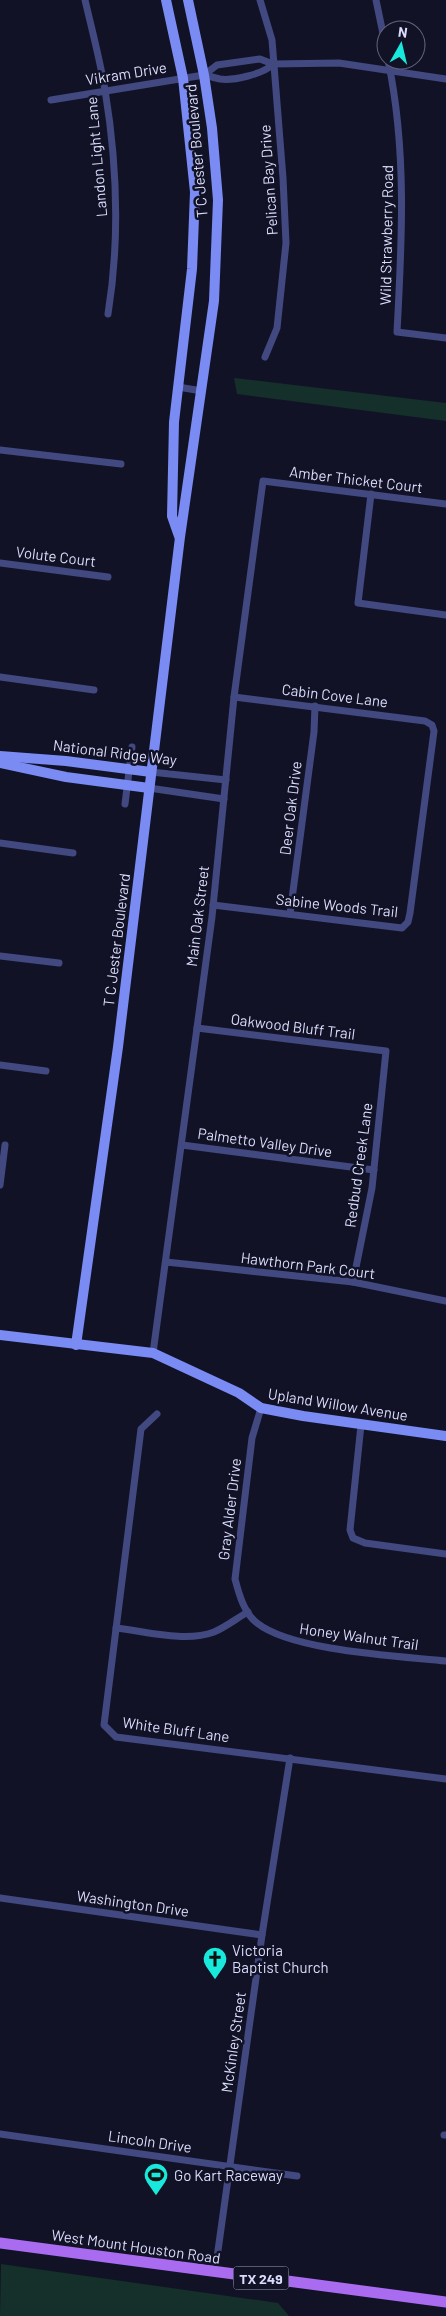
<svg xmlns="http://www.w3.org/2000/svg" width="446" height="2316" font-family="Barlow,sans-serif">
  <style>
    .green { fill: #152f2a }
    .lines { fill: none; stroke-linecap: round; stroke-linejoin: round }
    .street { stroke: #414980; stroke-width: 7 }
    .secondary { stroke: #7a8bf3; stroke-width: 10 }
    .primary { stroke: #a96cf1; stroke-width: 11 }
    .labels { text-anchor: middle; dominant-baseline: central; stroke-width: 5; stroke-linejoin: round; paint-order: stroke }
    .shield { fill: #121226; stroke: #9e9fbc; stroke-width: 1 }
    .shield-label { font-size: 14px; font-weight: bold; fill: #dadcfc }
    .street-label { font-size: 15px; fill: #dadcfc; stroke: #121226 }
    .poi-label { font-size: 15px; fill: #dadcfc; stroke: #121226; text-anchor: start }
  </style>
  <rect width="100%" height="100%" fill="#121226"/>
  <g class="green">
    <path d="M234,378L446,403V421L237,394Z"/>
    <path d="M1,2264L278,2303L289,2316H0Z"/>
  </g>
  <g class="lines">
    <g class="street">
      <path d="M85,0C92,30 100,60 105,90C117,163 120,240 108,314"/>
      <path d="M260,0L272,40L283,178L286,243L277,328L265,357"/>
      <path d="M376,0L386,48"/>
      <path d="M388,60C407,150 402,241 397,332L446,338"/>
      <path d="M204,75L217,65L260,59L273,64L339,63L446,79"/>
      <path d="M51,100L204,75C209,76 215,78 220,79C233,81 264,74 273,64"/>
      <path d="M178,387L202,391"/>
      <path d="M0,450L121,464"/>
      <path d="M371,494L358,603L446,615"/>
      <path d="M0,563L108,577"/>
      <path d="M0,677L94,690"/>
      <path d="M151,772L226,780"/>
      <path d="M149,788L224,799"/>
      <path d="M125,804L132,747"/>
      <path d="M0,843L73,853"/>
      <path d="M213,905L402,928L408,922L410,913L434,731L432,725L425,721L234,697"/>
      <path d="M290,914L314,732L315,706"/>
      <path d="M0,956L59,963"/>
      <path d="M197,1028L386,1051L372,1188L353,1282"/>
      <path d="M0,1065L46,1071"/>
      <path d="M182,1145L374,1170"/>
      <path d="M0,1185L5,1145"/>
      <path d="M166,1262L353,1282L446,1301"/>
      <path d="M153,1353L212,917L234,697L263,481L446,504"/>
      <path d="M261,1408L252,1438L235,1579C239,1594 244,1613 257,1623C292,1651 398,1656 446,1661"/>
      <path d="M157,1414L141,1429L104,1725L116,1737L446,1779"/>
      <path d="M361,1425L350,1530L353,1538L365,1543L446,1554"/>
      <path d="M116,1628C145,1631 185,1643 214,1632C226,1627 237,1618 248,1612"/>
      <path d="M0,1898L262,1935"/>
      <path d="M0,2134L297,2176"/>
      <path d="M444,2135H446"/>
      <path d="M215,2272L262,1935L290,1758"/>
    </g>
    <g class="secondary">
      <path d="M166,0L183,78L195,192L192,269L174,422L172,516L179,536"/>
      <path d="M0,756L66,761L151,772"/>
      <path d="M0,763L66,777L149,788"/>
      <path d="M0,1335L153,1353L239,1393L261,1408L303,1416L446,1436"/>
      <path d="M76,1345L118,1047L180,537L214,301L218,200L212,128L204,75L188,0"/>
    </g>
    <path class="primary" d="M0,2243L446,2302"/>
  </g>
  <defs>
    <symbol id="church-pin" viewBox="-11 -11 22 30"><path d="M0 17L-7.5 6A9.5 9.5 0 1 1 7.5 6Z" fill="#18e9dc" stroke="#121226"/><path d="M-1.2-6h2.4v3.5h3.3v2.4h-3.3V6h-2.4V-.1h-3.3v-2.4h3.3Z" fill="#111"/></symbol>
    <symbol id="stadium-pin" viewBox="-11 -11 22 30"><path d="M0 17L-7.5 6A9.5 9.5 0 1 1 7.5 6Z" fill="#18e9dc" stroke="#121226"/><path d="M0-5a6.5 5 0 1 0 0 10a6.5 5 0 1 0 0-10ZM-3.5-1.8h7v3.6h-7Z" fill="#111"/></symbol>
  </defs>
  <g fill-rule="evenodd">
    <use href="#church-pin" x="201" y="1945" width="28" height="38"/>
    <use href="#stadium-pin" x="142" y="2161" width="28" height="38"/>
  </g>
  <g class="labels">
    <rect class="shield" x="233.5" y="2266.5" width="55" height="23" rx="4"/>
    <g class="shield-label">
      <text x="261" y="2278">TX 249</text>
    </g>
    <g class="street-label">
      <text transform="translate(126 73) rotate(-9)">Vikram Drive</text>
      <text transform="translate(196 151) rotate(-95)">T C Jester Boulevard</text>
      <text transform="translate(96 157) rotate(-95)">Landon Light Lane</text>
      <text transform="translate(268 180) rotate(-94)">Pelican Bay Drive</text>
      <text transform="translate(386 235) rotate(-89)">Wild Strawberry Road</text>
      <text transform="translate(356 479) rotate(7)">Amber Thicket Court</text>
      <text transform="translate(56 556) rotate(7)">Volute Court</text>
      <text transform="translate(335 695) rotate(7)">Cabin Cove Lane</text>
      <text transform="translate(115 752) rotate(7)">National Ridge Way</text>
      <text transform="translate(290 808) rotate(-83)">Deer Oak Drive</text>
      <text transform="translate(337 905) rotate(6)">Sabine Woods Trail</text>
      <text transform="translate(197 916) rotate(-83)">Main Oak Street</text>
      <text transform="translate(116 940) rotate(-83)">T C Jester Boulevard</text>
      <text transform="translate(293 1026) rotate(7)">Oakwood Bluff Trail</text>
      <text transform="translate(265 1142) rotate(8)">Palmetto Valley Drive</text>
      <text transform="translate(358 1165) rotate(-82)">Redbud Creek Lane</text>
      <text transform="translate(308 1265) rotate(7)">Hawthorn Park Court</text>
      <text transform="translate(338 1404) rotate(9)">Upland Willow Avenue</text>
      <text transform="translate(229 1509) rotate(-83)">Gray Alder Drive</text>
      <text transform="translate(359 1636) rotate(8)">Honey Walnut Trail</text>
      <text transform="translate(176 1729) rotate(8)">White Bluff Lane</text>
      <text transform="translate(133 1903) rotate(8)">Washington Drive</text>
      <text transform="translate(233 2042) rotate(-82)">McKinley Street</text>
      <text transform="translate(150 2141) rotate(8)">Lincoln Drive</text>
      <text transform="translate(136 2246) rotate(8)">West Mount Houston Road</text>
    </g>
    <g class="poi-label">
      <text x="232" y="1950">Victoria<tspan x="232" dy="17">Baptist Church</tspan></text>
      <text x="174" y="2175">Go Kart Raceway</text>
    </g>
  </g>
  <g transform="translate(401 45) rotate(8)"><circle r="24" fill="#121226" stroke="#62637c"/>
  <path d="M0-4L9 19L0 12L-9 19Z" fill="#18e9dc"/>
  <text y="-8" font-size="14" font-weight="bold" text-anchor="middle" fill="#dadcfc">N</text>
  </g>
</svg>
